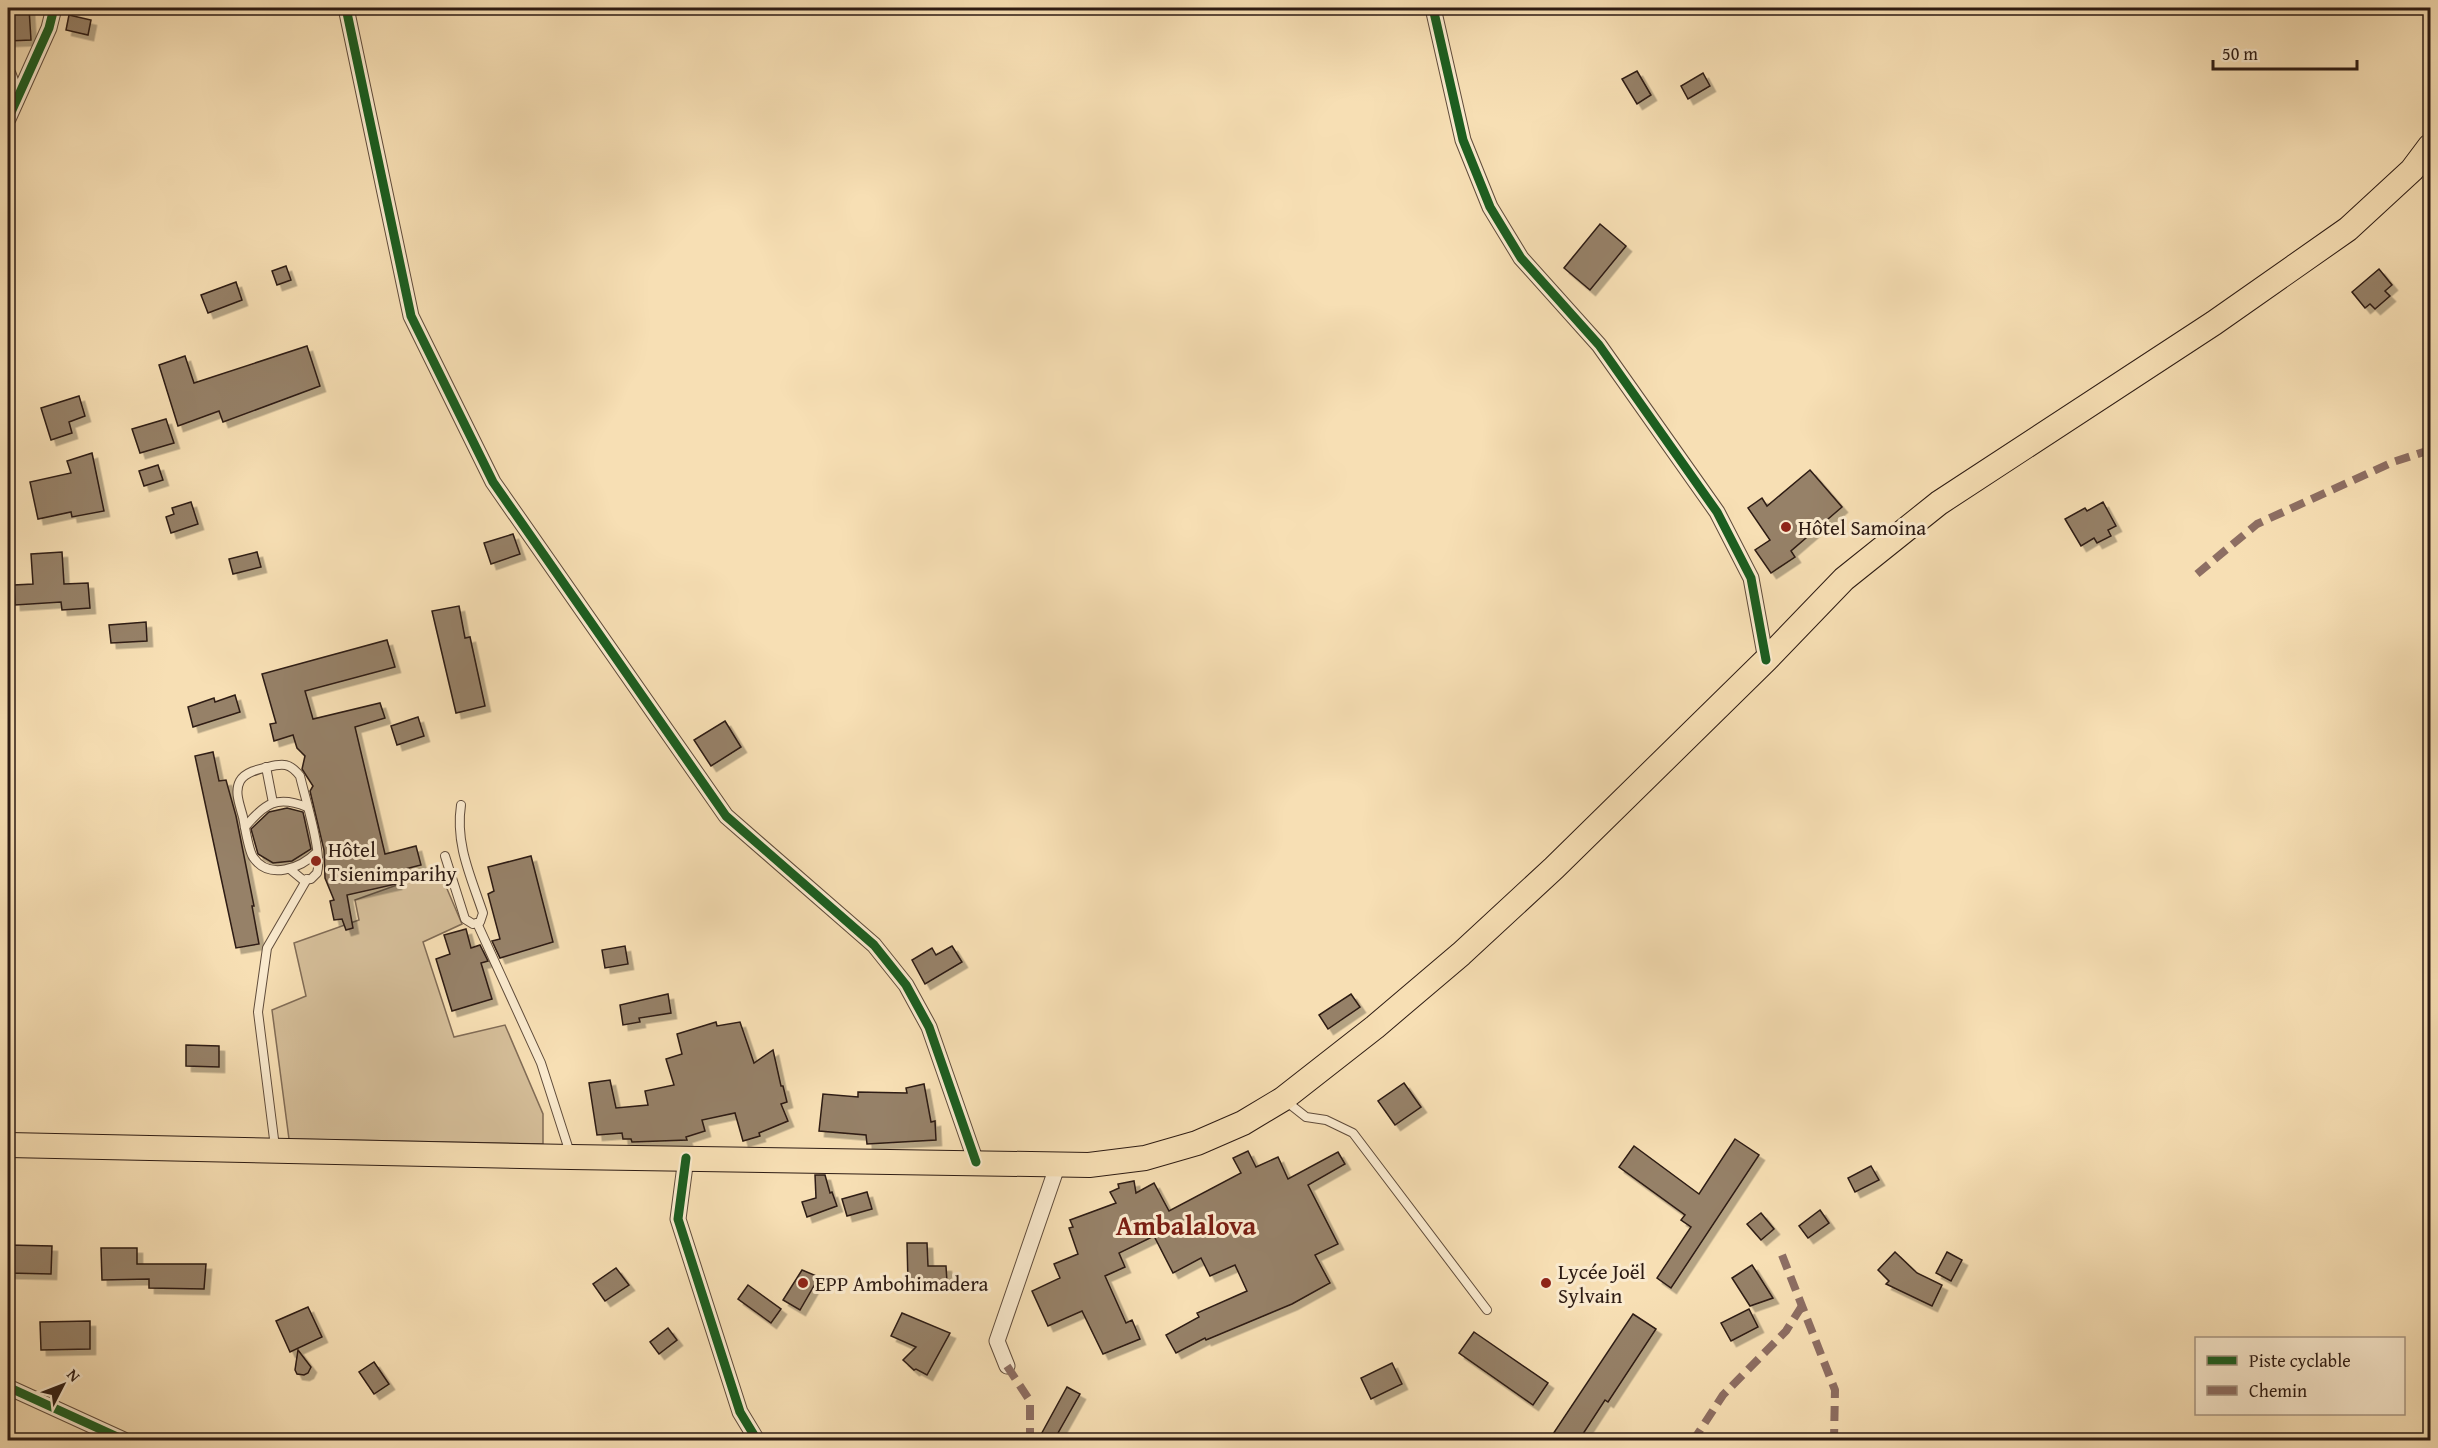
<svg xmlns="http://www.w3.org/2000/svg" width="2438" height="1448" font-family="'Gentium Book Plus',serif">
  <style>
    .green { fill: #d5be99; stroke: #816c56; stroke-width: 1.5 }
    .building { fill: #968167; stroke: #2d1b13; stroke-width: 1.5; filter: url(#shadow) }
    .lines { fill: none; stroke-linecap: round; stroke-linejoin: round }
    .service-casing { stroke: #604c3b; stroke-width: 10 }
    .minor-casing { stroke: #604c3b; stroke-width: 17 }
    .primary-casing { stroke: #2d1b13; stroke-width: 26 }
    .service { stroke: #faeace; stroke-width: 8 }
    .minor { stroke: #faeace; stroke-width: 15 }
    .primary { stroke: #f7dfb4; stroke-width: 24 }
    .quiet { stroke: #8d6e63; stroke-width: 8; stroke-dasharray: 15 8; stroke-linecap: butt }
    .cycleway-casing { stroke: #faeace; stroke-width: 13 }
    .cycleway { stroke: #1b5e20; stroke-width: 9 }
    .poi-dot { fill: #8f2418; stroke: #faeace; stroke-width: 2 }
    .labels { text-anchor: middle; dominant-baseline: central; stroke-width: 6; stroke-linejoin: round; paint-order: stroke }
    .poi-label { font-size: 21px; fill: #2d1b13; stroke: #faeace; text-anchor: start }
    .district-label { font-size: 27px; font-weight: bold; fill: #7a1f14; stroke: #faeace }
  </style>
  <defs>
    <filter id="shadow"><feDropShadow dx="5.5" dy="5.5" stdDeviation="0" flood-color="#0004"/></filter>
  </defs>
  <rect width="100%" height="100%" fill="#f7dfb4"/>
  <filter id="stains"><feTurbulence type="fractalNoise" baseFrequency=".00333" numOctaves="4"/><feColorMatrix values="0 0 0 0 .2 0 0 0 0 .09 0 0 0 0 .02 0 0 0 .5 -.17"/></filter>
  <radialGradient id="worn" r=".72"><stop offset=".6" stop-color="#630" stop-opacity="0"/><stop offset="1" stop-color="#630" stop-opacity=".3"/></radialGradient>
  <path class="green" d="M439,870L462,924L423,942L454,1037L505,1025L543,1114V1144L289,1139L272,1010L306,996L294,943L359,920L355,900Z"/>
  <g class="building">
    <path d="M9,8H29L31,40L8,41V25H14Z"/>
    <path d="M69,15L91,20L88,35L66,30Z"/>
    <path d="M1637,71L1651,95L1637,104L1622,79Z"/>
    <path d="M1703,73L1710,86L1688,99L1681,86Z"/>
    <path d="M1600,224L1626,246L1590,290L1564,268Z"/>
    <path d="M286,266L291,280L277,285L272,271Z"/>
    <path d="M2379,269L2392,285L2385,291L2390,296L2375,309L2370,304L2365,308L2352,292Z"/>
    <path d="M236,282L242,300L208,313L201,295Z"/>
    <path d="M307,346L320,386L223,422L219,411L178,426L159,365L185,356L194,383Z"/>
    <path d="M79,396L85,416L69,422L72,433L51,440L41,408Z"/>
    <path d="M166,419L174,443L140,453L132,429Z"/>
    <path d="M92,453L104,511L72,517L71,512L38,519L30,482L71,473L67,461Z"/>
    <path d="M158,465L163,480L144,486L139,471Z"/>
    <path d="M1810,470L1842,507L1791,551L1795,557L1771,573L1755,550L1770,540L1748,508L1762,498L1767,506Z"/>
    <path d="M191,502L198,524L171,533L166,517L174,514L172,508Z"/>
    <path d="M2103,502L2116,526L2108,530L2111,536L2097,543L2094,538L2081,546L2065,519L2085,508L2087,511Z"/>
    <path d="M513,534L520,554L491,564L484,543Z"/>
    <path d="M62,552L64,584L88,583L90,608L62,610L61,602L15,605L14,585L33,584L31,554Z"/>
    <path d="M257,552L261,567L233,574L229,559Z"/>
    <path d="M459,606L465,638L470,637L485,706L456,713L432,611Z"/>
    <path d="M146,622L147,641L111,643L109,625Z"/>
    <path d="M387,640L395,667L305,691L313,719L380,703L385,718L355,727L385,854L416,846L421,865L393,872L396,884L347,895L353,928L346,930L342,919L334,920L330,901L334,900L325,878L324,850L310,791L313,786L302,769L305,756L297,748L293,735L274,741L270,724L276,723L262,674Z"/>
    <path d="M235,695L240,712L193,727L188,707L214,698L215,702Z"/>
    <path d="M418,717L424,736L397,745L391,726Z"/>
    <path d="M725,721L741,747L711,766L694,740Z"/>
    <path d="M213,752L219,781L226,780L236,816L254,906H252L259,944L236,948L195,756Z"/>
    <path d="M287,808L303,812L311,849L292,861L273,863L258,854L251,829L269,812Z"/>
    <path d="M531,856L553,942L500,958L492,941L500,939L488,894L494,891L488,867Z"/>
    <path d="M466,929L471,948L480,945L488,961L481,963L492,999L452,1011L436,959L450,954L444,935Z"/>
    <path d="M625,946L628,964L605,968L602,950Z"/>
    <path d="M952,946L962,962L925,984L912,960L932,948L936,955Z"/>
    <path d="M668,994L671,1013L639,1018L640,1022L623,1025L620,1005Z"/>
    <path d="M1351,994L1360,1007L1328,1029L1319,1015Z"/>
    <path d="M716,1022L717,1026L740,1022L754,1063L773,1050L781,1086H783L787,1102L781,1104L788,1121L759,1133L760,1136L743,1141L735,1113L702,1120L705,1131L686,1137L687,1140L632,1142L631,1139H623L622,1133L597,1135L589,1083L610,1080L616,1108L648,1105L645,1091L674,1085L666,1059L682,1054L677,1034Z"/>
    <path d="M186,1045L219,1046V1067L186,1066Z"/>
    <path d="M1404,1083L1421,1107L1395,1125L1378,1101Z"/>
    <path d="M924,1084L931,1122L935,1121L936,1140L867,1144L866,1135L819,1131L823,1094L858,1097V1092L907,1093L906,1088Z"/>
    <path d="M1735,1139L1759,1155L1671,1288L1657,1278L1691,1227L1681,1220L1685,1215L1619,1167L1634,1146L1699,1194Z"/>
    <path d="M1248,1151L1256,1167L1278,1157L1288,1179L1338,1152L1345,1164L1308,1185L1338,1244L1315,1255L1330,1283L1292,1304L1206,1340L1205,1338L1176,1353L1166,1335L1199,1317L1197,1313L1247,1291L1235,1265L1210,1276L1201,1258L1173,1273L1154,1236L1119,1253L1125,1267L1105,1276L1126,1323L1132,1320L1140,1339L1103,1354L1082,1311L1048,1326L1032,1291L1060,1278L1054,1264L1078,1254L1069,1228L1073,1227L1070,1220L1116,1203L1110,1192L1119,1188L1118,1184L1134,1181L1136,1193L1154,1183L1169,1211L1241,1173L1233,1158Z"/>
    <path d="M1871,1166L1879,1180L1855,1192L1848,1178Z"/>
    <path d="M815,1175H825L830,1193L832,1192L837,1206L807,1217L802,1202L816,1198Z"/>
    <path d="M867,1192L872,1209L847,1216L842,1199Z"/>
    <path d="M1820,1210L1829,1223L1808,1238L1799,1226Z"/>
    <path d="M1761,1213L1774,1229L1761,1240L1747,1224Z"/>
    <path d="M907,1243H927L928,1266H946L947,1282H908Z"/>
    <path d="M8,1245L52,1246L51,1274L8,1273Z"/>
    <path d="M101,1248H137V1264H206L204,1289L149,1288V1279L102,1280Z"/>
    <path d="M1895,1252L1917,1273L1942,1285L1932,1306L1886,1284L1889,1281L1878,1270Z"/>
    <path d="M1947,1252L1962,1260L1951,1281L1936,1273Z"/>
    <path d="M1752,1265L1773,1298L1750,1306L1732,1278Z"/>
    <path d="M616,1268L629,1285L605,1301L593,1284Z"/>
    <path d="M802,1270L819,1277L800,1310L783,1300Z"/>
    <path d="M748,1285L781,1309L771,1323L738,1299Z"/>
    <path d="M308,1307L322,1337L290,1352L276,1321Z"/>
    <path d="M1749,1309L1758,1327L1731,1341L1721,1323Z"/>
    <path d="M902,1313L950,1333L927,1375L916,1369L914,1370L903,1360L916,1347L891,1336Z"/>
    <path d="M1633,1314L1656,1329L1608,1402L1605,1400L1579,1440H1549Z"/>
    <path d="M90,1321V1349L41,1350L40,1322Z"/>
    <path d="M668,1328L677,1340L659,1354L650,1342Z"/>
    <path d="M1474,1332L1548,1383L1533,1405L1459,1353Z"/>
    <path d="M298,1350L311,1367L308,1373L304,1375L297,1374L295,1370Z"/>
    <path d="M374,1362L389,1384L374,1394L359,1372Z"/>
    <path d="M1392,1363L1402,1384L1371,1399L1361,1378Z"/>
    <path d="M1067,1387L1080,1394L1054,1440H1038Z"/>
  </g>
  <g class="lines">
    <defs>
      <g id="service">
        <path d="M266,767L273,803"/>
        <path d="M245,827C265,803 277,795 307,807"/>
        <path d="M445,856L465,919L473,924L480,922L483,913C471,877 455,844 461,805"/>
        <path d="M291,870L303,880L311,879L317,873C323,854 305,798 300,776C290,763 283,763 268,767C259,769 245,772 240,781C234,792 240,805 243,817C245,826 248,849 253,857C269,881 301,868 317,852"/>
        <path d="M477,923L541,1063L570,1153"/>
        <path d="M1287,1102L1306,1117L1326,1120L1353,1133L1487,1310"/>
        <path d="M275,1147L258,1012L267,948L307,879"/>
      </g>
      <g id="minor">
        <path d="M346,8L411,316L493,482L726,816L874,945L906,985L929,1027L976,1162"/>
        <path d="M1433,8L1463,140L1490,207L1521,258L1599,345L1717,512L1751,578L1766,660"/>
        <path d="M8,74L16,96"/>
        <path d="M8,119L49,28L54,8"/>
        <path d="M686,1158L678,1219L740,1412L757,1440"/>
        <path d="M1007,1366L997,1341L1058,1164"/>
        <path d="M8,1387L124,1440"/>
      </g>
      <path id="primary" d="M8,1145L571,1157L1089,1165L1145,1158L1197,1143L1243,1123L1283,1099L1375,1027L1461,954L1554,868L1766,660L1844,579L1939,503L2214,323L2348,229L2412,170L2430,146"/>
    </defs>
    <use href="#service" class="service-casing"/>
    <use href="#minor" class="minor-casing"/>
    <use href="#primary" class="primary-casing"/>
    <use href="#service" class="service"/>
    <use href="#minor" class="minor"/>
    <use href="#primary" class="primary"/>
    <g class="quiet">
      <path d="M2197,574L2257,524L2393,462L2430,450"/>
      <path d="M1782,1255L1835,1390L1834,1440"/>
      <path d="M1007,1366L1030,1401V1440"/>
      <path d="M1690,1440L1697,1435L1723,1395L1786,1331L1802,1306"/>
    </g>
    <defs>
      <g id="cycleway">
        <path d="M346,8L411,316L493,482L726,816L874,945L906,985L929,1027L976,1162"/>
        <path d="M1433,8L1463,140L1490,207L1521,258L1599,345L1717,512L1751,578L1766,660"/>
        <path d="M8,119L49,28L54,8"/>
        <path d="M686,1158L678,1219L740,1412L757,1440"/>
        <path d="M8,1387L124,1440"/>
      </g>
    </defs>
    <use href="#cycleway" class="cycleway-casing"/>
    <use href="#cycleway" class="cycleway"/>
  </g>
  <g class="poi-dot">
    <circle cx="1786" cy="527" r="6"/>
    <circle cx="316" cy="861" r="6"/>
    <circle cx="803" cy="1283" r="6"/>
    <circle cx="1546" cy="1283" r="6"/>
  </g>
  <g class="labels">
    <g class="poi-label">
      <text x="1798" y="527">Hôtel Samoina</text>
      <text x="328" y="849">Hôtel<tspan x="328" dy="24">Tsienimparihy</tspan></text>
      <text x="1558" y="1271">Lycée Joël<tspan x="1558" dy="24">Sylvain</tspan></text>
      <text x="815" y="1283">EPP Ambohimadera</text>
    </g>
    <g class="district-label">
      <text x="1186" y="1225">Ambalalova</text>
    </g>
  </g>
  <rect width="2438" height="1448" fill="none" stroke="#f7dfb4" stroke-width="30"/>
  <rect x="9" y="9" width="2420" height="1430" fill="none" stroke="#2d1b13" stroke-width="3"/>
  <rect x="15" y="15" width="2408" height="1418" fill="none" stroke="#2d1b13" stroke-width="1.5"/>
  <rect x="2195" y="1337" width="210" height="78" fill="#faeace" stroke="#a89783" stroke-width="1.5"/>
  <rect x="2207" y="1356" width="30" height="9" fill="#1b5e20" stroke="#a89783" stroke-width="1.5"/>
  <text x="2249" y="1367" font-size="18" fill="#2d1b13">Piste cyclable</text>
  <rect x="2207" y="1386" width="30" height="9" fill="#8d6e63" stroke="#a89783" stroke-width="1.5"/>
  <text x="2249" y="1397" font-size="18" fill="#2d1b13">Chemin</text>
  <g transform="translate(63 1385) rotate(48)" stroke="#faeace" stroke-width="4.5" paint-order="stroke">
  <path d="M0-4.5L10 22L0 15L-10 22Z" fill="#2d1b13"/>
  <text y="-9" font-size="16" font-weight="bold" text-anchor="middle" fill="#2d1b13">N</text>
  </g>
  <path d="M2213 60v9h144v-9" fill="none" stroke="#2d1b13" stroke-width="3"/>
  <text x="2222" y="60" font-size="18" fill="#2d1b13" stroke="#faeace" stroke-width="4.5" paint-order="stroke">50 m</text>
  <rect width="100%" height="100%" filter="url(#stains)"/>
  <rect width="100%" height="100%" fill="url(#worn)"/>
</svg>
